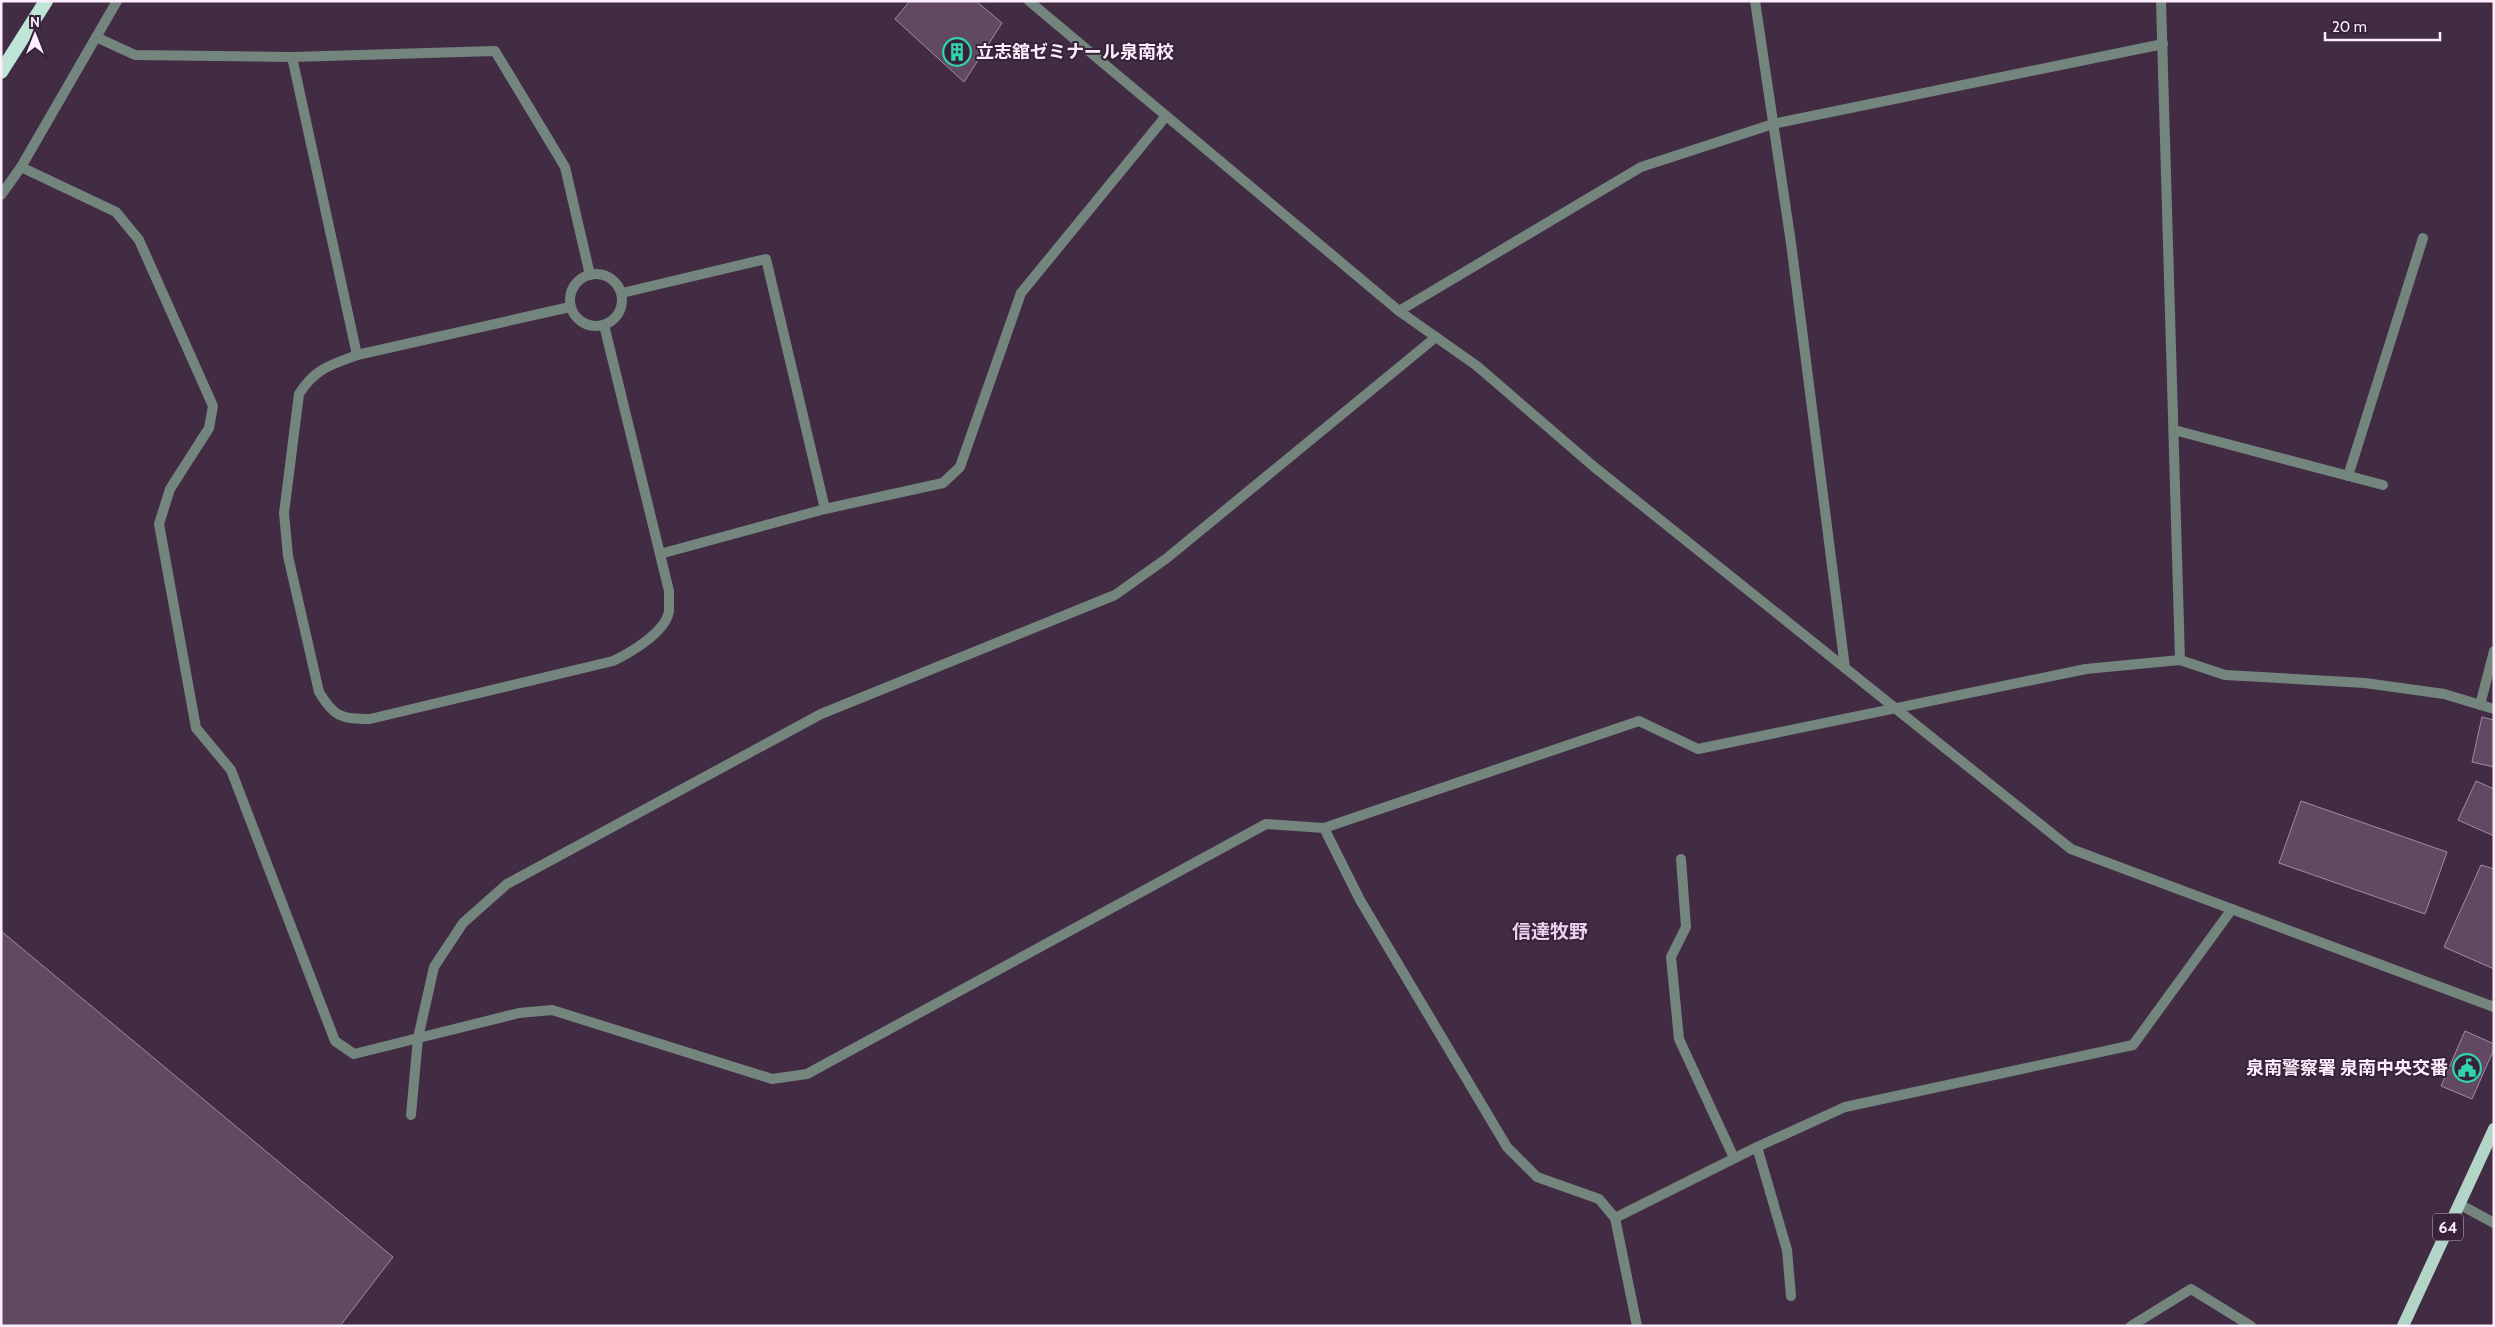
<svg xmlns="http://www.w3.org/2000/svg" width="2495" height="1327" font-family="Cabin,'Noto Sans JP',sans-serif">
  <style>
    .building { fill: #604961; stroke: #a48aa5 }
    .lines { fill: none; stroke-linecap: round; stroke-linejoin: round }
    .service { stroke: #74857e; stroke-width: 10 }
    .minor { stroke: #74857e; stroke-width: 10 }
    .tertiary { stroke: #74857e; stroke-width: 10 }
    .primary { stroke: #b2d5c7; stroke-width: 12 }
    .trunk { stroke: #bee5d6; stroke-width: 14 }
    .labels { text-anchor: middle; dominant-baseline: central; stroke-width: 4; stroke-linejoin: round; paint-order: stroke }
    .shield { fill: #372239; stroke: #c1b1c2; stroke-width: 1 }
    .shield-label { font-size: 16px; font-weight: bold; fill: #fceefc }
    .poi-label { font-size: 18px; font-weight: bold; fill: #fceefc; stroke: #372239; text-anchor: start }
    .neighbourhood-label { font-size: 19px; font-weight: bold; fill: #ecd0ed; stroke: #372239 }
  </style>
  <rect width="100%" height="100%" fill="#422c43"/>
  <g class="building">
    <path d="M910,1H976L1002,23L964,82L895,19Z"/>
    <path d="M2482,717L2494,720V767L2472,762Z"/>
    <path d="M2476,781L2494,789V836L2458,820Z"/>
    <path d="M2301,801L2447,852L2425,914L2279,863Z"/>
    <path d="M2481,865L2494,869V969L2444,947Z"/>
    <path d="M1,931L393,1257L340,1326H1Z"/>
    <path d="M2465,1031L2494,1044V1049L2472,1099L2441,1086Z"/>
  </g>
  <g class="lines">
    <path class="service" d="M411,1115L418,1038L434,967L463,923L507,884L821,714L1115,595L1167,558L1436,337"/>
    <g class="minor">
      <path d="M1755,1L1791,243L1845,668"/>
      <path d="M2161,1L2180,660"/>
      <path d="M96,37L135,55L292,57L495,51L565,167L590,275"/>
      <path d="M292,57L357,355"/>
      <path d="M21,167L116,212L139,240L213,406L209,428L170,489L159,524L196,728L231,770L335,1041L354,1054L519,1013L552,1010L772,1079L807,1074L1266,824L1324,828L1360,900L1507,1147L1537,1177L1599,1199L1615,1218L1637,1326"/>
      <path d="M1,195L21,167L117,1"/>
      <circle cx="596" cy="300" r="26"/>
      <path d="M622,293L766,259L825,509"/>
      <path d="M570,307L357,355C330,365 315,369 299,394L284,513L288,556L319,692C334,717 341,719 370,719L613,661C630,653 666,632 669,611C669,605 669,597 669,591L604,325"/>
      <path d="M1399,311L1641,167L1773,124L2163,44"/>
      <path d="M2174,430L2383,485"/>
      <path d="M2348,476L2423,238"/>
      <path d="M660,554L825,509L943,483L960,467L1021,293L1166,116"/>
      <path d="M2480,705L2494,651"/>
      <path d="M1324,828L1639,721L1698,749L2086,669L2180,660L2225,675L2365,683L2444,694L2494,709"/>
      <path d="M1681,859L1686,927L1671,957L1679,1039L1734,1158"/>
      <path d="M1757,1147L1787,1250L1791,1296"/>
      <path d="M2459,1204L2494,1223"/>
      <path d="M1615,1218L1757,1147L1845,1107L2133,1045L2232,909"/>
      <path d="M2131,1326L2191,1289L2251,1326"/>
    </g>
    <path class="tertiary" d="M1029,1L1399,311L1477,366L1593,466L2071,849L2494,1007"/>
    <path class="primary" d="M2403,1326L2494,1129"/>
    <path class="trunk" d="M1,72L46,1"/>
  </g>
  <defs>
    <symbol id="building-ring" viewBox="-11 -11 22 22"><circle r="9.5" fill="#372239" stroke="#32d4a9" stroke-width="1.5"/><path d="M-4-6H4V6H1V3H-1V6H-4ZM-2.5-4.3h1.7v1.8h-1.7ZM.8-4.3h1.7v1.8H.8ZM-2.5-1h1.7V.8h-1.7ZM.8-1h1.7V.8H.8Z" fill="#32d4a9"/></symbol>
    <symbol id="civic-ring" viewBox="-11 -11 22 22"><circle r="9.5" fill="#372239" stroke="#32d4a9" stroke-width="1.5"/><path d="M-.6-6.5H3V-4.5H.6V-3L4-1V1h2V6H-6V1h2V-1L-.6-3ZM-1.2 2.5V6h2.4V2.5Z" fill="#32d4a9"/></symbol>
  </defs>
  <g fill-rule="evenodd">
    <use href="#building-ring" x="941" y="36" width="32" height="32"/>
    <use href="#civic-ring" x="2451" y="1052" width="32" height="32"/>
  </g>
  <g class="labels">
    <rect class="shield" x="2433" y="1213.5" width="30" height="27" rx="4"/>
    <g class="shield-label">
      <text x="2448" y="1227">64</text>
    </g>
    <g class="poi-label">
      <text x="976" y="52">立志舘ゼミナール泉南校</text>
      <text x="2448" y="1068" text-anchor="end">泉南警察署 泉南中央交番</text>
    </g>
    <g class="neighbourhood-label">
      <text x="1550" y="931">信達牧野</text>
    </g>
  </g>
  <rect width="2495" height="1327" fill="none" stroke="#fceefc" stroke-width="5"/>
  <g transform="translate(35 35)" stroke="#372239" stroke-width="4" paint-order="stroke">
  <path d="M0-4L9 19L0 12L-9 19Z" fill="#fceefc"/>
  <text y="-8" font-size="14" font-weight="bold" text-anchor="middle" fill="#fceefc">N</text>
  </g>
  <path d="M2325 32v8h115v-8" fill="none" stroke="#fceefc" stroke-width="2.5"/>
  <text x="2332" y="32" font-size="15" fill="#fceefc" stroke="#372239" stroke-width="4" paint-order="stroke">20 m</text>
</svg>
